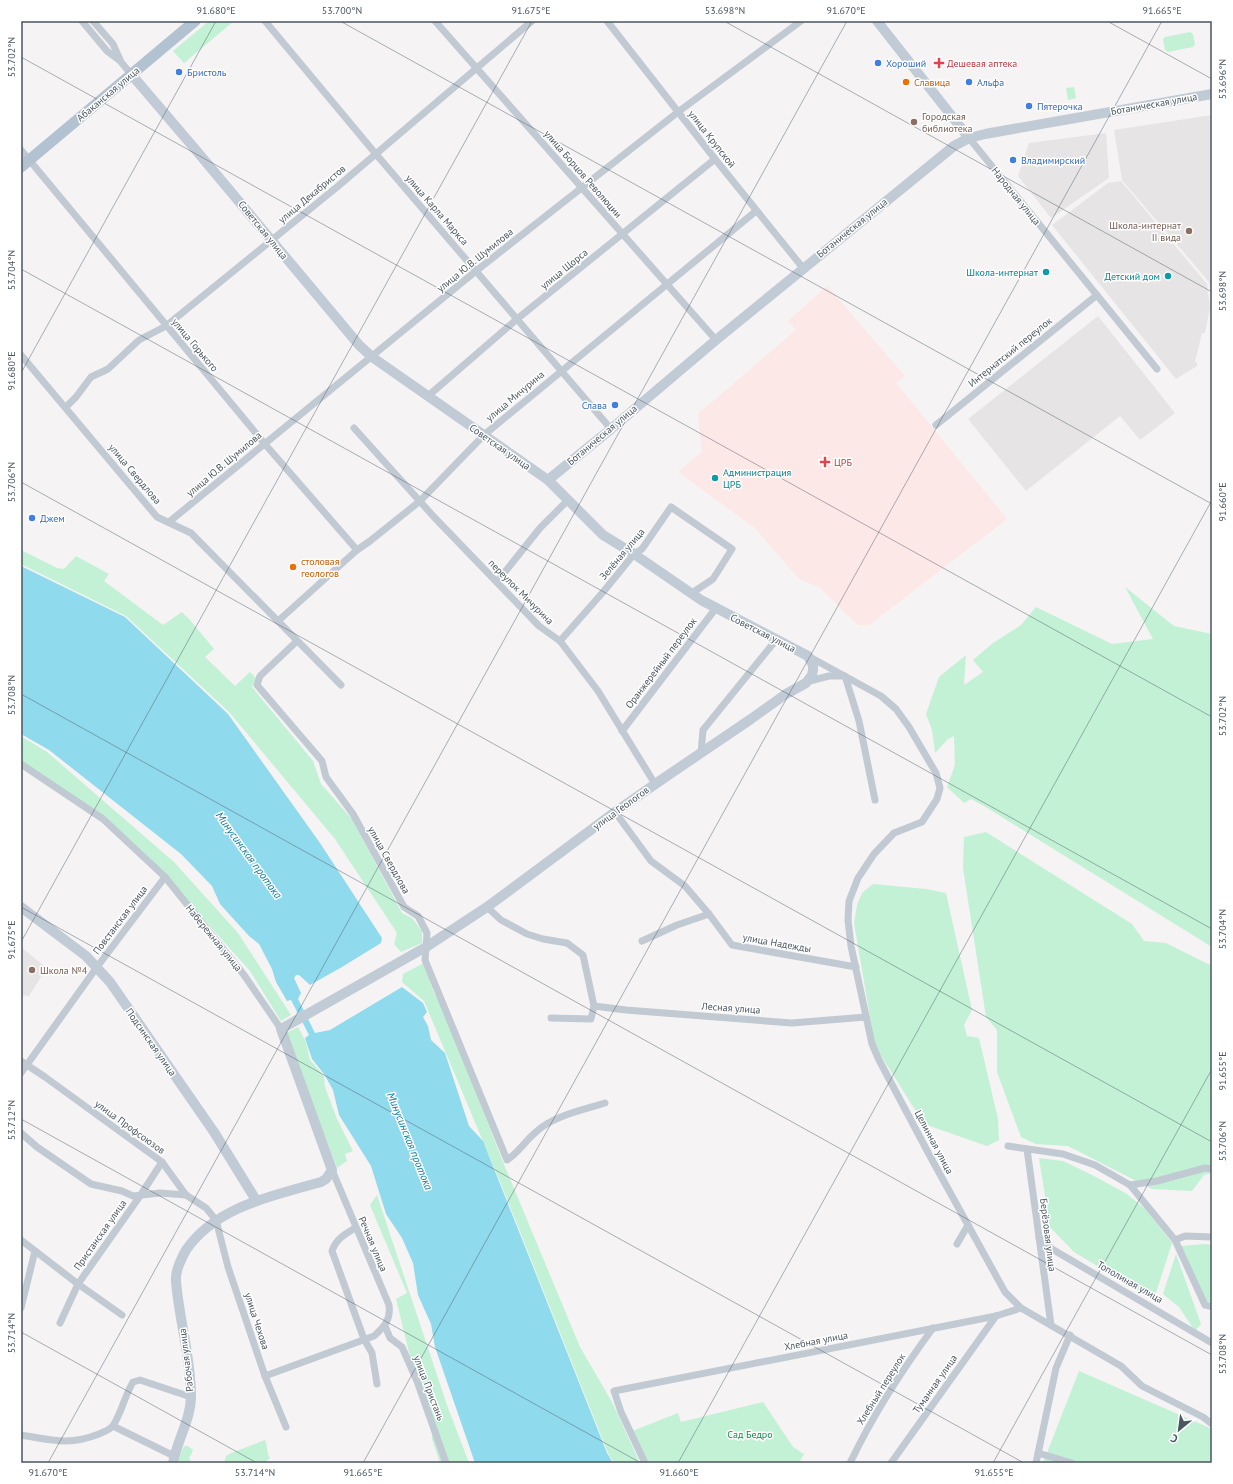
<svg xmlns="http://www.w3.org/2000/svg" width="1233" height="1484" font-family="'PT Sans',sans-serif">
  <style>
    .education { fill: #e6e4e5 }
    .medical { fill: #fce8e6 }
    .green { fill: #c3f1d5 }
    .water { fill: #90daee }
    .lines { fill: none; stroke-linecap: round; stroke-linejoin: round }
    .street { stroke: #c1cad2; stroke-width: 7 }
    .secondary { stroke: #c1cbd6; stroke-width: 10 }
    .primary { stroke: #b3c2d1; stroke-width: 11 }
    .ticks { fill: none; stroke: #4a5661; stroke-width: 1; stroke-opacity: 0.45 }
    .shop-dot { fill: #3f7fe0; stroke: #fff; stroke-width: 1.5 }
    .health-dot { fill: #e0444e; stroke: #fff; stroke-width: 1.5 }
    .food-dot { fill: #e8710a; stroke: #fff; stroke-width: 1.5 }
    .education-dot { fill: #8d6e63; stroke: #fff; stroke-width: 1.5 }
    .culture-dot { fill: #0f9aa8; stroke: #fff; stroke-width: 1.5 }
    .labels { text-anchor: middle; dominant-baseline: central; stroke-width: 3; stroke-linejoin: round; paint-order: stroke }
    .shop-label { font-size: 10px; fill: #366cbe; stroke: #fff; text-anchor: start }
    .health-label { font-size: 10px; fill: #be3a42; stroke: #fff; text-anchor: start }
    .food-label { font-size: 10px; fill: #c56008; stroke: #fff; text-anchor: start }
    .street-label { font-size: 10px; fill: #4a5661; stroke: #fff }
    .education-label { font-size: 10px; fill: #785e54; stroke: #fff; text-anchor: start }
    .culture-label { font-size: 10px; fill: #0d838f; stroke: #fff; text-anchor: end }
    .park-label { font-size: 10px; fill: #17864f; stroke: #fff }
    .water-label { font-size: 11px; font-style: italic; fill: #0c7c9b; stroke: #fff }
    .neatline { fill: none; stroke: #4a5661; stroke-width: 1.5 }
    .ticks-label { font-size: 10px; text-anchor: middle; fill: #4a5661 }
  </style>
  <rect width="100%" height="100%" fill="#f5f3f3"/>
  <g class="education">
    <path d="M1212,115V298L1209,282L1122,180L1114,130Z"/>
    <path d="M1106,133L1109,178L1051,218L1018,176L1029,143Z"/>
    <path d="M1121,181L1207,284L1210,308L1205,333H1202L1195,362L1197,363V366L1176,379L1052,225L1108,183Z"/>
    <path d="M1098,316L1175,413L1140,440L1120,416L1026,491L968,419Z"/>
    <path d="M21,947L43,965L41,968L44,972L29,996L21,995Z"/>
  </g>
  <path class="medical" d="M827,286L905,376L896,383L1007,519L869,625H858L819,587L799,579L755,528L678,472L702,452L698,414L796,330L788,321Z"/>
  <g class="green">
    <path d="M209,21H234L184,63L173,51Z"/>
    <path d="M1190,32L1193,34L1195,44L1193,47L1168,52L1165,50L1163,39L1165,37Z"/>
    <path d="M1074,87L1076,98L1068,100L1066,88Z"/>
    <path d="M21,550L57,568L64,569L76,556L109,574L104,581L163,625L182,612L190,620L214,649L205,657L235,686L250,672L256,678L252,687L313,761L321,784L352,819L402,913L412,918L422,931V943L401,952L394,944L397,933L335,839L229,712L126,616L21,564Z"/>
    <path d="M1125,587L1174,626L1212,634V947L984,806L971,799L964,803L947,787L955,765L954,736L948,739L935,753L932,730L926,714L939,677L966,655L964,685L983,672L973,660L993,643L1021,625L1036,607L1112,644L1153,639Z"/>
    <path d="M21,736L47,752L174,862L238,933L291,1015L281,1021L250,971L198,913L104,817L21,761Z"/>
    <path d="M986,832L1132,924L1144,941L1166,943L1206,963L1212,965V1173L1204,1175L1192,1191L1152,1189L1068,1146L1036,1144L1021,1137L997,1072V1030L986,1017L963,868L964,837Z"/>
    <path d="M873,884L926,889L946,893L972,1010L964,1025L967,1036L979,1038L998,1119L999,1140L987,1146L924,1124L875,1046L854,923L857,905L862,893Z"/>
    <path d="M424,963L434,993L447,1013L464,1062L503,1162L580,1347L612,1402L640,1463H614L608,1453L501,1184L424,1001L402,982L403,974Z"/>
    <path d="M298,1027L306,1042L310,1060L324,1076L325,1087L337,1119L353,1151L345,1154L347,1161L337,1168L286,1033Z"/>
    <path d="M1039,1158L1063,1161L1092,1175L1127,1194L1145,1209L1172,1243L1156,1293L1137,1290L1074,1252L1050,1227Z"/>
    <path d="M377,1195L447,1405L469,1463H440L432,1439V1426L418,1389L396,1299L407,1293L370,1205Z"/>
    <path d="M1205,1244L1212,1245V1303L1200,1301L1181,1246Z"/>
    <path d="M1176,1254L1201,1324L1195,1331L1179,1307L1163,1294Z"/>
    <path d="M1079,1371L1212,1429V1463H1043Z"/>
    <path d="M763,1402L793,1447L804,1454L799,1463H645L630,1432L678,1413L681,1422Z"/>
    <path d="M265,1440C268,1446 266,1452 270,1458L264,1463H224L226,1456L231,1453Z"/>
    <path d="M184,1446H188L193,1450L191,1455L189,1457L191,1463H178L181,1453Z"/>
  </g>
  <path class="water" d="M21,566L125,617L228,714L320,843L382,938L381,943L342,967L310,985L299,975H296L294,978L301,993L298,999L315,1033L330,1030L402,987L423,1003L427,1012L423,1017L428,1026L431,1040L445,1053L469,1126L483,1141L607,1453L613,1463H475L435,1347L431,1324L418,1295L413,1263L402,1238L386,1214L371,1166L339,1115L333,1090L324,1074L312,1059L305,1038L309,1035L291,1000L287,1001L276,982L272,969L259,944L249,936L220,904L212,886L181,854L49,750L21,734Z"/>
  <g class="lines">
    <g class="street">
      <path d="M82,21L107,51L119,60"/>
      <path d="M93,21L113,44L121,62L131,74"/>
      <path d="M265,21L375,153L611,429"/>
      <path d="M435,21L716,340"/>
      <path d="M607,21L715,159L803,268"/>
      <path d="M969,138L1157,369"/>
      <path d="M21,150L264,443L357,550"/>
      <path d="M21,355L157,517L191,533L341,685"/>
      <path d="M428,396L517,319L715,159"/>
      <path d="M66,407L76,397L91,377L108,369L139,340L166,326L337,187L532,21"/>
      <path d="M936,425L1097,295"/>
      <path d="M354,428L434,517L539,626L560,641L598,691L655,784"/>
      <path d="M169,522L476,271L678,112L801,21"/>
      <path d="M497,582L540,528L568,500"/>
      <path d="M278,621L357,550L370,541L420,501L484,435L756,211"/>
      <path d="M297,641L260,676L257,685L322,761L326,777L353,814L404,907L418,916L427,933L425,960L507,1160C519,1152 525,1141 536,1132C552,1116 583,1110 605,1103"/>
      <path d="M560,641L604,591L634,554L642,549L671,507L732,549L713,579L692,593"/>
      <path d="M808,656L881,696L896,709L909,727L936,773L940,788L937,799L922,822L894,833L874,854L858,878L849,901L848,920L851,946L872,1044L879,1060L931,1158L1005,1292L1021,1308L1121,1366L1142,1386L1203,1417L1212,1424"/>
      <path d="M845,676L859,721L875,800"/>
      <path d="M806,682L829,676H843"/>
      <path d="M622,731L716,608"/>
      <path d="M701,753L703,730L776,640"/>
      <path d="M21,764L103,819L165,877L244,975L281,1029"/>
      <path d="M615,812L651,861L685,886L709,914L732,945L856,967"/>
      <path d="M487,907L501,920L527,934L543,939L567,943L583,955L594,1006"/>
      <path d="M642,941L677,925L709,914"/>
      <path d="M551,1018L591,1019L594,1006L626,1010L792,1023L866,1017"/>
      <path d="M21,1061L45,1077L162,1162L186,1195L206,1208L216,1220L228,1267L265,1376L286,1427"/>
      <path d="M21,1073L97,967L165,877"/>
      <path d="M21,1133L37,1147L91,1184L122,1191L133,1196L160,1193L186,1195"/>
      <path d="M1008,1146L1063,1154L1095,1165L1130,1185L1175,1240L1205,1305L1212,1307"/>
      <path d="M1027,1149L1051,1325"/>
      <path d="M1130,1185L1157,1181L1205,1168L1212,1169"/>
      <path d="M355,1228C345,1234 336,1239 332,1251L364,1339L372,1353L377,1384"/>
      <path d="M1039,1238L1052,1249L1212,1343"/>
      <path d="M21,1240L78,1284L122,1315"/>
      <path d="M1175,1240L1185,1236L1212,1237"/>
      <path d="M957,1244L968,1225"/>
      <path d="M21,1308L35,1251"/>
      <path d="M60,1323L78,1284L140,1196L162,1162"/>
      <path d="M385,1326L390,1338L402,1347L417,1381L446,1463"/>
      <path d="M265,1376L374,1336C384,1327 391,1320 389,1305L332,1170"/>
      <path d="M113,1426L174,1456"/>
      <path d="M21,1435C52,1440 68,1446 99,1434C105,1431 111,1430 114,1424C122,1411 125,1395 133,1382L140,1380L191,1397"/>
      <path d="M1038,1453L1072,1463"/>
      <path d="M645,1463L621,1412L614,1391L996,1316L1021,1308"/>
      <path d="M850,1463C873,1415 902,1370 933,1328"/>
      <path d="M891,1463L996,1316"/>
      <path d="M1036,1463L1056,1368L1070,1335"/>
    </g>
    <g class="secondary">
      <path d="M877,21L969,138"/>
      <path d="M131,74L195,149L359,345L372,357L548,480L603,535L634,554L701,600L808,656L813,665V670L812,675L806,683L786,694L751,719L664,778L615,812L487,907L426,947L281,1029L332,1170L326,1179L321,1182C273,1196 216,1206 186,1250C181,1259 175,1271 176,1281C179,1320 191,1357 191,1396C191,1419 177,1440 173,1463"/>
      <path d="M548,480L611,429L716,340L954,146L969,138L985,134L1212,94"/>
      <path d="M21,907L86,956L110,982L214,1132L256,1200"/>
    </g>
    <path class="primary" d="M21,167L195,21"/>
  </g>
  <path class="ticks" d="M340,21L1212,504M724,21L1212,292M1107,21L1212,79M21,57L1212,717M21,269L1212,929M21,373L216,21M21,482L1212,1142M21,694L1212,1355M21,907L1024,1463M21,942L532,21M21,1119L641,1463M21,1332L257,1463M48,1463L847,21M363,1463L1162,21M678,1463L1212,500M993,1463L1212,1069"/>
  <g class="shop-dot">
    <circle cx="878" cy="63" r="4"/>
    <circle cx="179" cy="72" r="4"/>
    <circle cx="969" cy="82" r="4"/>
    <circle cx="1029" cy="106" r="4"/>
    <circle cx="1013" cy="160" r="4"/>
    <circle cx="615" cy="405" r="4"/>
    <circle cx="32" cy="518" r="4"/>
  </g>
  <g class="health-dot">
    <path d="M937 57h4v4h4v4h-4v4h-4v-4h-4v-4h4z"/>
    <path d="M823 456h4v4h4v4h-4v4h-4v-4h-4v-4h4z"/>
  </g>
  <g class="food-dot">
    <circle cx="906" cy="82" r="4"/>
    <circle cx="293" cy="567" r="4"/>
  </g>
  <g class="education-dot">
    <circle cx="914" cy="122" r="4"/>
    <circle cx="1189" cy="231" r="4"/>
    <circle cx="32" cy="970" r="4"/>
  </g>
  <g class="culture-dot">
    <circle cx="1046" cy="272" r="4"/>
    <circle cx="1168" cy="276" r="4"/>
    <circle cx="715" cy="478" r="4"/>
  </g>
  <g class="labels">
    <g class="shop-label">
      <text x="886" y="63">Хороший</text>
      <text x="187" y="72">Бристоль</text>
      <text x="977" y="82">Альфа</text>
      <text x="1037" y="106">Пятерочка</text>
      <text x="1021" y="160">Владимирский</text>
      <text x="607" y="405" text-anchor="end">Слава</text>
      <text x="40" y="518">Джем</text>
    </g>
    <g class="health-label">
      <text x="947" y="63">Дешевая аптека</text>
      <text x="834" y="462">ЦРБ</text>
    </g>
    <g class="food-label">
      <text x="914" y="82">Славица</text>
      <text x="301" y="561">столовая<tspan x="301" dy="12">геологов</tspan></text>
    </g>
    <g class="street-label">
      <text transform="translate(108 94) rotate(-40)">Абаканская улица</text>
      <text transform="translate(1154 104) rotate(-10)">Ботаническая улица</text>
      <text transform="translate(712 139) rotate(52)">улица Крупской</text>
      <text transform="translate(583 174) rotate(49)">улица Борцов Революции</text>
      <text transform="translate(312 194) rotate(-40)">улица Декабристов</text>
      <text transform="translate(1016 196) rotate(51)">Народная улица</text>
      <text transform="translate(437 210) rotate(49)">улица Карла Маркса</text>
      <text transform="translate(852 228) rotate(-39)">Ботаническая улица</text>
      <text transform="translate(263 230) rotate(51)">Советская улица</text>
      <text transform="translate(475 260) rotate(-39)">улица Ю.В. Шумилова</text>
      <text transform="translate(564 269) rotate(-39)">улица Щорса</text>
      <text transform="translate(195 345) rotate(50)">улица Горького</text>
      <text transform="translate(1010 352) rotate(-39)">Интернатский переулок</text>
      <text transform="translate(515 396) rotate(-40)">улица Мичурина</text>
      <text transform="translate(602 435) rotate(-40)">Ботаническая улица</text>
      <text transform="translate(500 447) rotate(35)">Советская улица</text>
      <text transform="translate(224 464) rotate(-40)">улица Ю.В. Шумилова</text>
      <text transform="translate(135 474) rotate(50)">улица Свердлова</text>
      <text transform="translate(622 554) rotate(-50)">Зелёная улица</text>
      <text transform="translate(521 592) rotate(45)">переулок Мичурина</text>
      <text transform="translate(763 633) rotate(27)">Советская улица</text>
      <text transform="translate(661 663) rotate(-53)">Оранжерейный переулок</text>
      <text transform="translate(621 808) rotate(-36)">улица Геологов</text>
      <text transform="translate(389 860) rotate(61)">улица Свердлова</text>
      <text transform="translate(120 920) rotate(-53)">Повстанская улица</text>
      <text transform="translate(214 938) rotate(51)">Набережная улица</text>
      <text transform="translate(777 943) rotate(10)">улица Надежды</text>
      <text transform="translate(731 1008) rotate(4)">Лесная улица</text>
      <text transform="translate(151 1042) rotate(55)">Подсинская улица</text>
      <text transform="translate(130 1127) rotate(36)">улица Профсоюзов</text>
      <text transform="translate(934 1142) rotate(62)">Целинная улица</text>
      <text transform="translate(100 1235) rotate(-55)">Пристанская улица</text>
      <text transform="translate(1048 1235) rotate(83)">Берёзовая улица</text>
      <text transform="translate(373 1244) rotate(67)">Речная улица</text>
      <text transform="translate(1130 1282) rotate(30)">Тополиная улица</text>
      <text transform="translate(257 1321) rotate(72)">улица Чехова</text>
      <text transform="translate(816 1341) rotate(-11)">Хлебная улица</text>
      <text transform="translate(186 1360) rotate(-97)">Рабочая улица</text>
      <text transform="translate(935 1384) rotate(-55)">Туманная улица</text>
      <text transform="translate(429 1388) rotate(69)">улица Пристань</text>
      <text transform="translate(881 1389) rotate(-58)">Хлебный переулок</text>
    </g>
    <g class="education-label">
      <text x="922" y="116">Городская<tspan x="922" dy="12">библиотека</tspan></text>
      <text x="1181" y="225" text-anchor="end">Школа-интернат<tspan x="1181" dy="12">II вида</tspan></text>
      <text x="40" y="970">Школа №4</text>
    </g>
    <g class="culture-label">
      <text x="1038" y="272">Школа-интернат</text>
      <text x="1160" y="276">Детский дом</text>
      <text x="723" y="472" text-anchor="start">Администрация<tspan x="723" dy="12">ЦРБ</tspan></text>
    </g>
    <g class="park-label">
      <text x="750" y="1434">Сад Бедро</text>
    </g>
    <g class="water-label">
      <text transform="translate(249 855) rotate(54)">Минусинская протока</text>
      <text transform="translate(410 1141) rotate(68)">Минусинская протока</text>
    </g>
  </g>
  <rect width="1233" height="1484" fill="none" stroke="#ffffff" stroke-width="44"/>
  <g transform="translate(1179 1430) rotate(209)" stroke="#ffffff" stroke-width="3" paint-order="stroke">
  <path d="M0-3L7 15L0 10L-7 15Z" fill="#4a5661"/>
  <text y="-6" font-size="11" font-weight="bold" text-anchor="middle" fill="#4a5661">С</text>
  </g>
  <rect x="22" y="22" width="1189" height="1440" class="neatline"/>
  <g class="ticks-label">
    <text x="216" y="14">91.680°E</text>
    <text x="342" y="14">53.700°N</text>
    <text x="531" y="14">91.675°E</text>
    <text x="725" y="14">53.698°N</text>
    <text x="846" y="14">91.670°E</text>
    <text x="1162" y="14">91.665°E</text>
    <text transform="translate(11 57) rotate(-90)" y="4">53.702°N</text>
    <text transform="translate(1222 79) rotate(-90)" y="4">53.696°N</text>
    <text transform="translate(11 270) rotate(-90)" y="4">53.704°N</text>
    <text transform="translate(1222 291) rotate(-90)" y="4">53.698°N</text>
    <text transform="translate(11 371) rotate(-90)" y="4">91.680°E</text>
    <text transform="translate(11 482) rotate(-90)" y="4">53.706°N</text>
    <text transform="translate(1222 502) rotate(-90)" y="4">91.660°E</text>
    <text transform="translate(11 695) rotate(-90)" y="4">53.708°N</text>
    <text transform="translate(1222 716) rotate(-90)" y="4">53.702°N</text>
    <text transform="translate(1222 929) rotate(-90)" y="4">53.704°N</text>
    <text transform="translate(11 940) rotate(-90)" y="4">91.675°E</text>
    <text transform="translate(1222 1071) rotate(-90)" y="4">91.655°E</text>
    <text transform="translate(11 1120) rotate(-90)" y="4">53.712°N</text>
    <text transform="translate(1222 1141) rotate(-90)" y="4">53.706°N</text>
    <text transform="translate(11 1333) rotate(-90)" y="4">53.714°N</text>
    <text transform="translate(1222 1354) rotate(-90)" y="4">53.708°N</text>
    <text x="48" y="1476">91.670°E</text>
    <text x="255" y="1476">53.714°N</text>
    <text x="363" y="1476">91.665°E</text>
    <text x="679" y="1476">91.660°E</text>
    <text x="994" y="1476">91.655°E</text>
  </g>
</svg>
